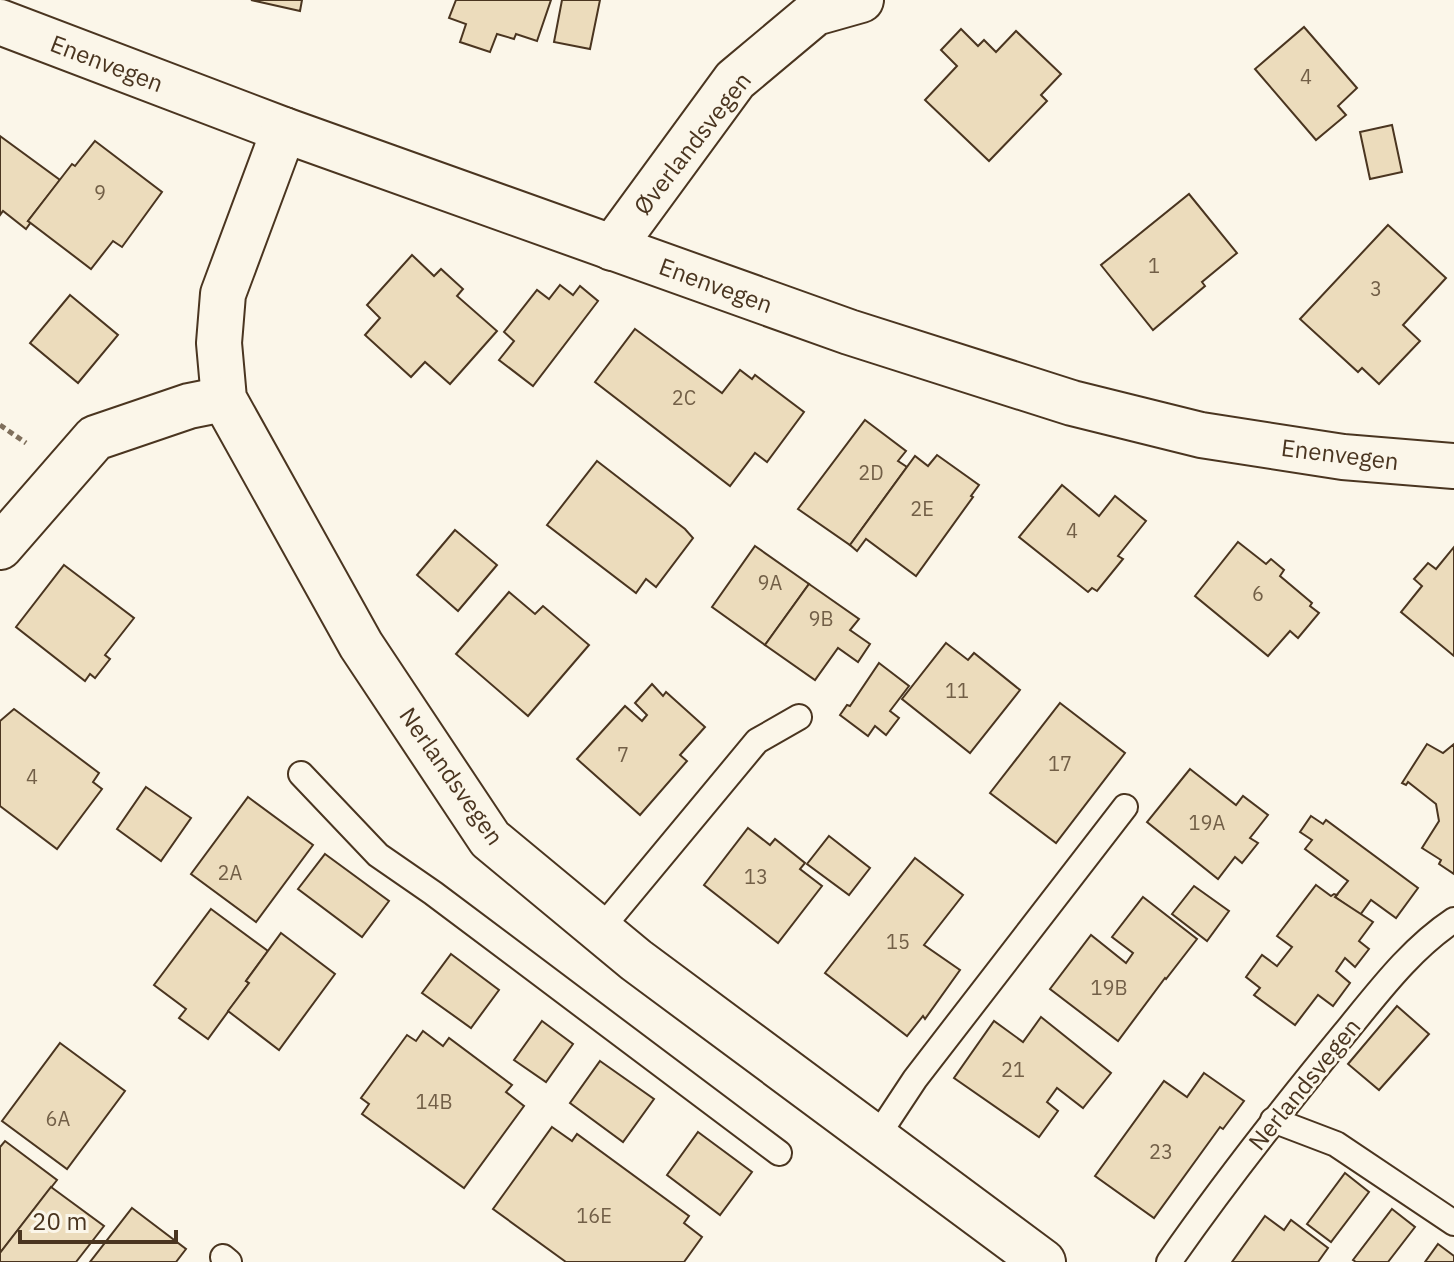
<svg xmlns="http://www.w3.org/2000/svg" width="1454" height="1262" font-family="'IBM Plex Sans',sans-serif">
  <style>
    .building { fill: #ecdcbc; stroke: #4a3520; stroke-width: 2 }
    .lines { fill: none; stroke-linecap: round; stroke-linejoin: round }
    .lane-casing { stroke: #4a3520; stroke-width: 28 }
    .street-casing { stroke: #4a3520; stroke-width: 48 }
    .path { stroke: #7f6f5c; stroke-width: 5; stroke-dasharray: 6 4; stroke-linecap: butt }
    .lane { stroke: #fbf6e9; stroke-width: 24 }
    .street { stroke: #fbf6e9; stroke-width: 44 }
    .labels { text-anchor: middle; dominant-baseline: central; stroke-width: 6; stroke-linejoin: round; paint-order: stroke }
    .number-label { font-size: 20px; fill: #725f47 }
    .street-label { font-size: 24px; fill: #4a3520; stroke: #fbf6e9 }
  </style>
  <rect width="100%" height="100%" fill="#fbf6e9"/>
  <g class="building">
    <path d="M251,0H302L300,11Z"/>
    <path d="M456,0H551L537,41L516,34L514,39L497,34L490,52L460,42L466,24L449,18Z"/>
    <path d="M562,0H600L590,49L554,42Z"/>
    <path d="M1304,27L1357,88L1338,106L1346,115L1316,140L1255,69Z"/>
    <path d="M961,29L978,46L984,40L996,52L1016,31L1061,74L1041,95L1047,101L989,161L925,100L957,66L941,50Z"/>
    <path d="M1392,125L1402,172L1370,179L1360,132Z"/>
    <path d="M0,136L60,180L28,221L31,222L26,229L3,211L0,215Z"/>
    <path d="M95,141L162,192L122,247L113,241L91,269L28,221L72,164L75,166Z"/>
    <path d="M1189,194L1237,253L1202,282L1205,286L1153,330L1101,265Z"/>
    <path d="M1388,225L1446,278L1403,325L1420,341L1379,384L1362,368L1358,372L1300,319Z"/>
    <path d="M412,255L434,276L441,269L463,289L457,296L497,331L450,384L425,362L411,377L365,335L380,318L367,305Z"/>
    <path d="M560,285L573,295L580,286L598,301L533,386L499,360L514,341L504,332L537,290L549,299Z"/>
    <path d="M70,295L118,335L78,383L30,343Z"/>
    <path d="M635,329L722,393L740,370L752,379L755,375L804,412L767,462L755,453L730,486L595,382Z"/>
    <path d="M865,420L906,451L898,461L907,467L850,545L798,509Z"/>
    <path d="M937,455L979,485L971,496L973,497L916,576L866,539L857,551L850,545L915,456L928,466Z"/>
    <path d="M597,461L685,529L693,538L656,587L646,579L636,593L547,525Z"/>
    <path d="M1062,485L1099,516L1115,496L1146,521L1118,556L1123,559L1097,591L1092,588L1088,592L1019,537Z"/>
    <path d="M455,530L497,565L458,611L417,575Z"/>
    <path d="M1238,542L1266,564L1271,559L1284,570L1280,576L1312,603L1310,606L1319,613L1298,638L1290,631L1268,656L1195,596Z"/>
    <path d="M755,546L809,584L765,645L712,607Z"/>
    <path d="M1454,547V656L1401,612L1422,586L1414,579L1428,563L1436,569Z"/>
    <path d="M64,565L134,618L105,655L110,659L95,678L90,674L85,681L16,627Z"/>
    <path d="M809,584L859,619L850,630L870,644L858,662L838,648L815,680L765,645Z"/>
    <path d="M509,592L535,614L543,606L589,645L528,716L456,654Z"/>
    <path d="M946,643L968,660L974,653L1020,690L970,753L902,699Z"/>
    <path d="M879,663L909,686L890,711L899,718L886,735L875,726L868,736L840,715L847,705L850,706Z"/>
    <path d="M652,684L663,696L666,692L705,727L680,755L687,761L640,815L577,759L625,706L642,721L647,715L635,703Z"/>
    <path d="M1060,703L1125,753L1056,843L990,793Z"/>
    <path d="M14,709L99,773L93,782L102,789L57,849L0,806V721Z"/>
    <path d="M1427,744L1443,753L1454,744V874L1439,864L1441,860L1422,848L1439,821L1436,804L1408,782L1406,785L1402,783Z"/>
    <path d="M1190,769L1236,805L1243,796L1268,815L1250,838L1258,843L1242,863L1235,857L1218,879L1147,822Z"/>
    <path d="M146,787L191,818L161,861L117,829Z"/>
    <path d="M248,797L313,845L256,922L191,874Z"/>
    <path d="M1311,816L1323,824L1326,820L1418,888L1396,918L1371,900L1360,915L1335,897L1348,881L1305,849L1312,840L1300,832Z"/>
    <path d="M748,828L770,845L775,839L805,863L800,869L822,886L778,943L704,885Z"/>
    <path d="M829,836L870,868L849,895L807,864Z"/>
    <path d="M325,854L389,901L362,937L298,889Z"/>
    <path d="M915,858L963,895L924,945L960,970L925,1019L923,1016L907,1036L825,973Z"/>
    <path d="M1316,885L1331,896L1334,894L1337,895L1335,897L1373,922L1359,941L1369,949L1355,967L1345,958L1336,971L1350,983L1333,1006L1318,995L1295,1025L1254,995L1260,988L1246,977L1262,955L1277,966L1292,947L1277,936Z"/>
    <path d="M1194,886L1229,911L1207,941L1172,914Z"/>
    <path d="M1143,897L1197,939L1166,979L1165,978L1118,1041L1050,989L1091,935L1126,963L1133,953L1112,937Z"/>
    <path d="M211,909L268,951L246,981L249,983L208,1039L179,1018L186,1009L154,985Z"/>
    <path d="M281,933L335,974L279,1050L228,1011L249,983L246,981Z"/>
    <path d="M451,954L499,990L471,1028L422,993Z"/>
    <path d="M1397,1006L1429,1034L1379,1090L1348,1064Z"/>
    <path d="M1041,1017L1111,1073L1083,1108L1057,1088L1047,1102L1058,1111L1039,1137L954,1078L994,1021L1023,1042Z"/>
    <path d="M542,1021L573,1044L546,1082L514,1060Z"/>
    <path d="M423,1031L443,1046L449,1038L512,1085L506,1092L524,1106L464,1188L362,1114L369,1104L361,1098L407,1035L416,1041Z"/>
    <path d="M60,1043L125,1091L67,1169L2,1121Z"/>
    <path d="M600,1061L654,1099L623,1142L570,1103Z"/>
    <path d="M1204,1073L1244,1101L1223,1129L1220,1127L1154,1218L1095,1176L1164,1081L1187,1097Z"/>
    <path d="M552,1127L572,1141L577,1134L689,1216L684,1223L702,1237L684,1262H566L493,1209Z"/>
    <path d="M698,1132L752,1172L720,1215L667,1175Z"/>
    <path d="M5,1141L57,1180L0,1253V1147Z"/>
    <path d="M1345,1173L1369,1192L1331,1242L1307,1224Z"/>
    <path d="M51,1187L104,1226L76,1262H0V1253Z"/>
    <path d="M132,1208L186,1249L176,1262H90Z"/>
    <path d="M1392,1209L1415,1227L1388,1262H1356L1353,1260Z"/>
    <path d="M1265,1216L1284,1230L1291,1220L1328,1248L1318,1262H1232Z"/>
    <path d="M1438,1244L1454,1256V1262H1425Z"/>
  </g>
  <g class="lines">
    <defs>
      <g id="lane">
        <path d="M301,774L378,855L433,893L779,1153"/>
        <path d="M600,930L757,741L799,717"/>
        <path d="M1273,1120L1336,1144L1454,1223"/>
        <path d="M876,1138L915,1079L1125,807"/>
        <path d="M223,1257L229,1262"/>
        <path d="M1169,1262C1224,1183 1283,1108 1344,1034C1377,994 1410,949 1454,920"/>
      </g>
      <g id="street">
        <path d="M0,22L284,130L849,332L1072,403L1201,435L1343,457L1454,466"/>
        <path d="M284,130L223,294L219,343L224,399L361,645L490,839L636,960L1043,1262"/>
        <path d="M612,248L735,80L815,13L861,0"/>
        <path d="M0,547L95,438L189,406L224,399"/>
      </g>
    </defs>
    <use href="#lane" class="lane-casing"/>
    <use href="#street" class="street-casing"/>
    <path class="path" d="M0,425L26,443"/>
    <use href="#lane" class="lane"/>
    <use href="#street" class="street"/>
  </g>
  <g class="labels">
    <g class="number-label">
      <text x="1306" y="76">4</text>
      <text x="100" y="192">9</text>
      <text x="1154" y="265">1</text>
      <text x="1376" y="288">3</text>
      <text x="684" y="397">2C</text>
      <text x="871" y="472">2D</text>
      <text x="922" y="508">2E</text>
      <text x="1072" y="530">4</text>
      <text x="770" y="582">9A</text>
      <text x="1258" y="593">6</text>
      <text x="821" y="618">9B</text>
      <text x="957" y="690">11</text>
      <text x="623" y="754">7</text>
      <text x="1060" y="763">17</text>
      <text x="32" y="776">4</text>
      <text x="1207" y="822">19A</text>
      <text x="230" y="872">2A</text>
      <text x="756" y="876">13</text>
      <text x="898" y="941">15</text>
      <text x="1109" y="987">19B</text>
      <text x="1013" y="1069">21</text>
      <text x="434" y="1101">14B</text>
      <text x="58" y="1118">6A</text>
      <text x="1161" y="1151">23</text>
      <text x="594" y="1215">16E</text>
    </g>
    <g class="street-label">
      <text transform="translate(107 63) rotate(21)">Enenvegen</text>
      <text transform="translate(692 143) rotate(-52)">Øverlandsvegen</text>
      <text transform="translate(716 285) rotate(20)">Enenvegen</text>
      <text transform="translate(1340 454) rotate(7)">Enenvegen</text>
      <text transform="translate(452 776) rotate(55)">Nerlandsvegen</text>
      <text transform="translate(1304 1084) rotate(-51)">Nerlandsvegen</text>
    </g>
  </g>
  <path d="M20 1230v12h156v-12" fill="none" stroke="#4a3520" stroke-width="4"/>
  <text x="32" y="1230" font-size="24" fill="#4a3520" stroke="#fbf6e9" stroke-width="6" paint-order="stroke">20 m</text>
</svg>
